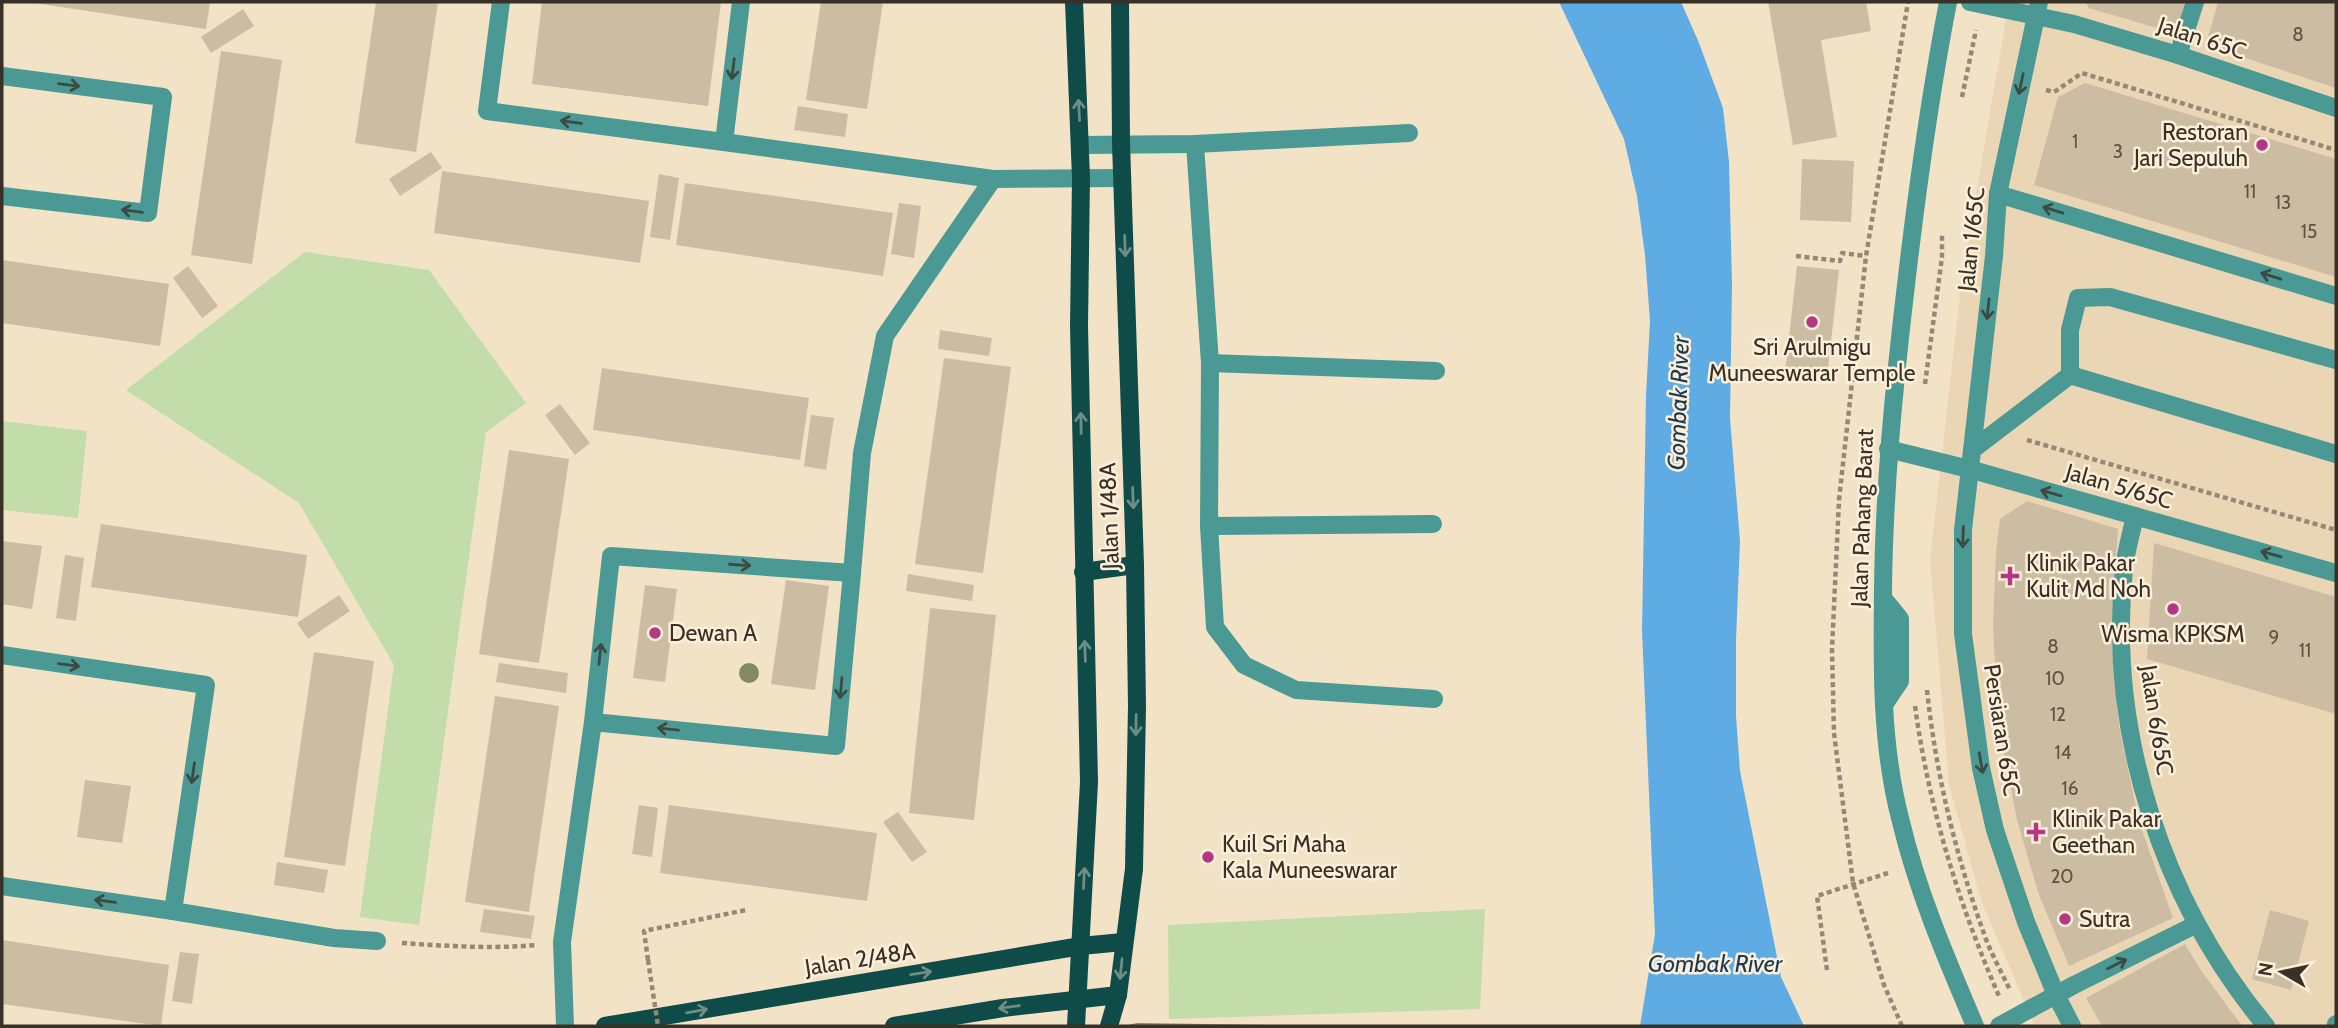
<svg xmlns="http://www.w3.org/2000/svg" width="2338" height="1028" font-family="Cabin,sans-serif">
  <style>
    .built { fill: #ead6b4 }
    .green { fill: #c2ddaa }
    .water { fill: #5face4 }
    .building { fill: #ccbca2 }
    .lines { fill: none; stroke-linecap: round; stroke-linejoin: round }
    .path { stroke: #948976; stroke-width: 4.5; stroke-dasharray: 5 3.5; stroke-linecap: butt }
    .minor { stroke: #4a9995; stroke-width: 18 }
    .major { stroke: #0f4b49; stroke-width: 18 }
    .tram { stroke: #8d8270; stroke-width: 2 }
    .path-bridge { stroke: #948976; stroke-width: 4.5; stroke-dasharray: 5 3.5; stroke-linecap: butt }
    .tree { fill: #848a5f }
    .oneway { stroke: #3c4b42 }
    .oneway2 { stroke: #6e8d83 }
    .poi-dot { fill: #b53684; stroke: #fdefd9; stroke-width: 2.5 }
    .labels { text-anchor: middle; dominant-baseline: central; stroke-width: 5; stroke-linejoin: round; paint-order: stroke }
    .number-label { font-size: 19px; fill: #5d5446 }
    .street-label { font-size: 23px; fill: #383127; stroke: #fdefd9 }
    .poi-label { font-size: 23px; fill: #383127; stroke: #fdefd9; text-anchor: start }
    .water-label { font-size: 24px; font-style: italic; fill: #1a3b53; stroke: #fdefd9 }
  </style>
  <rect width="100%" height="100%" fill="#f2e2c6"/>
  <path class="built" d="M2009,2H2336V1026H2035L1982,903L1949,785L1930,560L1962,277Z"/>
  <g class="green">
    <path d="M305,252L429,270L526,403L486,432L419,925L360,917L394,665L299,503L126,390Z"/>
    <path d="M2,421L87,431L78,518L2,510Z"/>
    <path d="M1485,909L1480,1009L1169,1019L1168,925Z"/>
  </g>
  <path class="water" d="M1559,2H1681L1699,43L1723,108L1729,162L1732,284L1730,418L1740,541L1736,640V716L1740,771L1781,977L1804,1026H1640L1655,934L1642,631L1646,395L1650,321L1645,255L1637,196L1624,139Z"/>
  <g class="building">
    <path d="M28,2H210L206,29Z"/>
    <path d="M376,2H438L416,152L355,143Z"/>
    <path d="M542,2H721L708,106L532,84Z"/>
    <path d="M821,2H883L867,109L806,100Z"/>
    <path d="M1768,2H1866L1871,31L1821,40L1837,137L1793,145Z"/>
    <path d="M2085,2H2185L2177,34L2089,8Z"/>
    <path d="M2218,2H2336V88L2206,45Z"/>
    <path d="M243,9L254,26L211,53L201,37Z"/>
    <path d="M221,51L282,60L252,264L191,255Z"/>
    <path d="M2085,83L2336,159V277L2034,185L2058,97Z"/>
    <path d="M798,106L848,114L845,137L794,130Z"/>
    <path d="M431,152L442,168L400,196L389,179Z"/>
    <path d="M1802,159L1854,161L1851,222L1800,220Z"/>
    <path d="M442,171L649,201L640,263L434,233Z"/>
    <path d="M659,174L679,178L670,240L650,237Z"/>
    <path d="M685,183L893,213L883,276L676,245Z"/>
    <path d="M899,203L921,206L914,258L891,254Z"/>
    <path d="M2,260L169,284L160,346L2,323Z"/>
    <path d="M188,266L218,306L202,318L173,278Z"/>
    <path d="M1797,266L1839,270L1827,378L1785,373Z"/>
    <path d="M940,330L992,338L989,356L938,349Z"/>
    <path d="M944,358L1011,367L983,573L915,564Z"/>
    <path d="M602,368L809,398L800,460L593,430Z"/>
    <path d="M560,404L590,443L575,455L545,415Z"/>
    <path d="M811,415L834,418L826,470L804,466Z"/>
    <path d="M509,450L569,459L539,663L479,654Z"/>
    <path d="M2027,501L2118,529L2111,630L2119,726L2139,822L2173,918L2069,966L2039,895L2017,820L2002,744L1997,702L1993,626L1996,552L2000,519Z"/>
    <path d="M101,524L307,555L298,617L91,587Z"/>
    <path d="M2,541L42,546L32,609L2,604Z"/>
    <path d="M2154,543L2336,597V714L2147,659Z"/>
    <path d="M65,555L84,558L76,621L56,618Z"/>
    <path d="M908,574L974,585L972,601L906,591Z"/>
    <path d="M786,580L829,586L815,690L771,684Z"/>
    <path d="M645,585L677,589L665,682L633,678Z"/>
    <path d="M339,595L350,611L308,639L297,623Z"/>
    <path d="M930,608L996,615L974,820L909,813Z"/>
    <path d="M314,652L374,661L345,866L284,857Z"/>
    <path d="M499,663L568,673L566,693L496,682Z"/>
    <path d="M495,696L559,706L529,912L465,902Z"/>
    <path d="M85,780L131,786L122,843L77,837Z"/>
    <path d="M639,805L658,808L652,857L632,854Z"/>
    <path d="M669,805L877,833L867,901L660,873Z"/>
    <path d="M898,812L927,852L912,862L883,822Z"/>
    <path d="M277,862L328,870L324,893L274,885Z"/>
    <path d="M484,909L535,916L531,939L480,932Z"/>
    <path d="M2270,910L2309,921L2291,990L2252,979Z"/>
    <path d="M2,940L169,965L161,1026L2,1004Z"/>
    <path d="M2185,944L2200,969L2242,1026H2102L2086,998Z"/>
    <path d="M180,952L199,954L192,1004L172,1001Z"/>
  </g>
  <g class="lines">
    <g class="path">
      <path d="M2046,90L2054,92L2082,73L2336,150"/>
      <path d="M1962,97L1976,30"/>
      <path d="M1796,256L1840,261L1842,253L1866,256"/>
      <path d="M1925,384L1942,257V233"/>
      <path d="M2027,440L2336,530"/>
      <path d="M1927,690C1936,774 1955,852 1983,931C1990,952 2001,971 2010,990"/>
      <path d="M1915,706C1929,808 1958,902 1999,996"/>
      <path d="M402,943C447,946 491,949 537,945"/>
      <path d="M648,960L644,931L746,910"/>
      <path d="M1827,970L1817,896L1888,873"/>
      <path d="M1902,1026L1884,985L1853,883L1834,733L1832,649L1839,500L1866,256L1908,2"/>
    </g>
    <g class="minor">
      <path d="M501,2L487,111L724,142L741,2"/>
      <path d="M1948,2C1930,95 1917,190 1906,285C1894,387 1884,488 1883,591C1882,668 1881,747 1901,822C1918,893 1947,960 1975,1026"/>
      <path d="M1970,2L2074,24L2178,55L2336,108"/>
      <path d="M2039,2L1998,194L1994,256L1963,530V634L1981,768L1995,830L2026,922L2056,995L2072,1026"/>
      <path d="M2178,55L2195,2"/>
      <path d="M2,76L163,97L148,213L2,196"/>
      <path d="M724,142L993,179L1122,178"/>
      <path d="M1195,144L1210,363L1209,526L1215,627L1244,665L1296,690L1434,699"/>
      <path d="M1080,145L1195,144L1409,133"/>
      <path d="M1998,194L2336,296"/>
      <path d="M1210,363L1436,371"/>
      <path d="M2070,375V330L2078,298L2110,297L2336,360"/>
      <path d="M2070,375L2336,454"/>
      <path d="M1888,449L1969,469L2336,573"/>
      <path d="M1972,450L2070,375"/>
      <path d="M2135,516C2131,534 2126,551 2124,569C2107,731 2162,901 2266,1026"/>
      <path d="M1209,526L1433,524"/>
      <path d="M852,573L862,453L885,336L993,179"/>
      <path d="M1883,598L1900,619V681L1884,705"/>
      <path d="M2,655L206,685L173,911"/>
      <path d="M2,886L173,911L334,938L377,941"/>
      <path d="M565,1026L562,942L593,722L611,556L852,573L836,746L593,722"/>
      <path d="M1999,1026L2074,985L2197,924"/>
      <path d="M2336,1026V1024"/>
    </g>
    <g class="major">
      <path d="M1074,2L1081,178L1079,326L1089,782L1076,1026"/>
      <path d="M1083,572L1135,565"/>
      <path d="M605,1026L1081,946L1123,942"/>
      <path d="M894,1026L1003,1008L1118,995"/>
      <path d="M1109,1026L1118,995L1134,869L1137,706L1135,565L1121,143L1120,2"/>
    </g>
    <path class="tram" d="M1128,1026L1137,1024L1277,1026"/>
    <path class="path-bridge" d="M648,960L658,1026"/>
  </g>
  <circle class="tree" cx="749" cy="673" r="10"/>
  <defs><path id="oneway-shaft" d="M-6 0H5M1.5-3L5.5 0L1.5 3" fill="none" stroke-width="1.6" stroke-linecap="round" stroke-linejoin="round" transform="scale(1.75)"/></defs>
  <g class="oneway">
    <use href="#oneway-shaft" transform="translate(733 69) rotate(97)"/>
    <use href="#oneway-shaft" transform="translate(2021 84) rotate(102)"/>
    <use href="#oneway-shaft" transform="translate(69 85) rotate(7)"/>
    <use href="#oneway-shaft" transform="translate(571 122) rotate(-173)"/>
    <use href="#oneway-shaft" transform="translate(2053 210) rotate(-163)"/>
    <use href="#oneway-shaft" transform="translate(132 211) rotate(-173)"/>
    <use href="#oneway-shaft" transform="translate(2271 276) rotate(-163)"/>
    <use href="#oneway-shaft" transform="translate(1988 309) rotate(96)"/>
    <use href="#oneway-shaft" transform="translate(2051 493) rotate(-164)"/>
    <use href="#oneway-shaft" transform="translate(1963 537) rotate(92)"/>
    <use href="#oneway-shaft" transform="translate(2271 554) rotate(-164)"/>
    <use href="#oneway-shaft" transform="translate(740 565) rotate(4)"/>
    <use href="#oneway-shaft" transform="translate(600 654) rotate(-84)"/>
    <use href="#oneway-shaft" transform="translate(69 665) rotate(8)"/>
    <use href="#oneway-shaft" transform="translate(841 688) rotate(95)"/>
    <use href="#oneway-shaft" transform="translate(668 729) rotate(-174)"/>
    <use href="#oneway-shaft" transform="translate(1981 763) rotate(80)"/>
    <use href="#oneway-shaft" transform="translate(193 773) rotate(98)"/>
    <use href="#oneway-shaft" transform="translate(105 901) rotate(-172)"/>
    <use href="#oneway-shaft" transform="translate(2117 964) rotate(-27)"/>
  </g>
  <g class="oneway2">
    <use href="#oneway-shaft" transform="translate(1079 110) rotate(-93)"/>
    <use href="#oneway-shaft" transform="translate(1125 246) rotate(88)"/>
    <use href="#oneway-shaft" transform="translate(1081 423) rotate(-91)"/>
    <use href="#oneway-shaft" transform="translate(1133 498) rotate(88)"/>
    <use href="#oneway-shaft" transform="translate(1085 651) rotate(-92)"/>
    <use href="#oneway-shaft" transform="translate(1136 725) rotate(91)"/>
    <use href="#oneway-shaft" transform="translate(1084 878) rotate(-87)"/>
    <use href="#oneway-shaft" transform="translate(1121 969) rotate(96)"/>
    <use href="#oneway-shaft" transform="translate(921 973) rotate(-9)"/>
    <use href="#oneway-shaft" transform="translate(1009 1007) rotate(173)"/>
    <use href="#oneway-shaft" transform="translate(697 1011) rotate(-10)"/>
  </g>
  <g class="poi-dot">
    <circle cx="2262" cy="145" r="7"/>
    <circle cx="1812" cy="322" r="7"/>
    <path d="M2006.5 565.5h7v7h7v7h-7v7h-7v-7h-7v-7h7z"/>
    <circle cx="2173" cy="609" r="7"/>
    <circle cx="655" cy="633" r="7"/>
    <path d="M2032.5 821.5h7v7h7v7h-7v7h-7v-7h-7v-7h7z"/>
    <circle cx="1208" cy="857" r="7"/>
    <circle cx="2065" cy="919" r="7"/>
  </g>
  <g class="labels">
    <g class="number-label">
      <text x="2298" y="34">8</text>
      <text x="2075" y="141">1</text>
      <text x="2118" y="151">3</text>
      <text x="2250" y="191">11</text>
      <text x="2283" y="202">13</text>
      <text x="2309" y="231">15</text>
      <text x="2274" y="637">9</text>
      <text x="2053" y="646">8</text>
      <text x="2305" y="650">11</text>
      <text x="2055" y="678">10</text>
      <text x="2058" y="714">12</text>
      <text x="2063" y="752">14</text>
      <text x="2070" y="788">16</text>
      <text x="2062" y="876">20</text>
    </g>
    <g class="street-label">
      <text transform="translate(2202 38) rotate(18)">Jalan 65C</text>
      <text transform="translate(1971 239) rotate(-84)">Jalan 1/65C</text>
      <text transform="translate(2119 486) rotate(16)">Jalan 5/65C</text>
      <text transform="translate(1109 516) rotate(-92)">Jalan 1/48A</text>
      <text transform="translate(1862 518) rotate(-88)">Jalan Pahang Barat</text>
      <text transform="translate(2157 720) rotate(81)">Jalan 6/65C</text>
      <text transform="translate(2002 730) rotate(81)">Persiaran 65C</text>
      <text transform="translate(860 959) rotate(-9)">Jalan 2/48A</text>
    </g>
    <g class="poi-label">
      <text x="2248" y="132" text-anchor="end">Restoran<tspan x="2248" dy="26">Jari Sepuluh</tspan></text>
      <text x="1812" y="347" text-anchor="middle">Sri Arulmigu<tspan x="1812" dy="26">Muneeswarar Temple</tspan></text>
      <text x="2026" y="563">Klinik Pakar<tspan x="2026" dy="26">Kulit Md Noh</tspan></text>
      <text x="669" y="633">Dewan A</text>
      <text x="2173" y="634" text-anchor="middle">Wisma KPKSM</text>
      <text x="2052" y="819">Klinik Pakar<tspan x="2052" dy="26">Geethan</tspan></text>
      <text x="1222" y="844">Kuil Sri Maha<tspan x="1222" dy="26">Kala Muneeswarar</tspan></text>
      <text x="2079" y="919">Sutra</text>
    </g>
    <g class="water-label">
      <text transform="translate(1678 403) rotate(-88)">Gombak River</text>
      <text x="1715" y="963">Gombak River</text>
    </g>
  </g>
  <rect width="2338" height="1028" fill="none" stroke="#383127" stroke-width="7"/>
  <g transform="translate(2282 972) rotate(279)" stroke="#fdefd9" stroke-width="5" paint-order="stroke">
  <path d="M0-5L12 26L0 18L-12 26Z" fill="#383127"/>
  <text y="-10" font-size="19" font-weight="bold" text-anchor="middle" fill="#383127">N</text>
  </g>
</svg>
